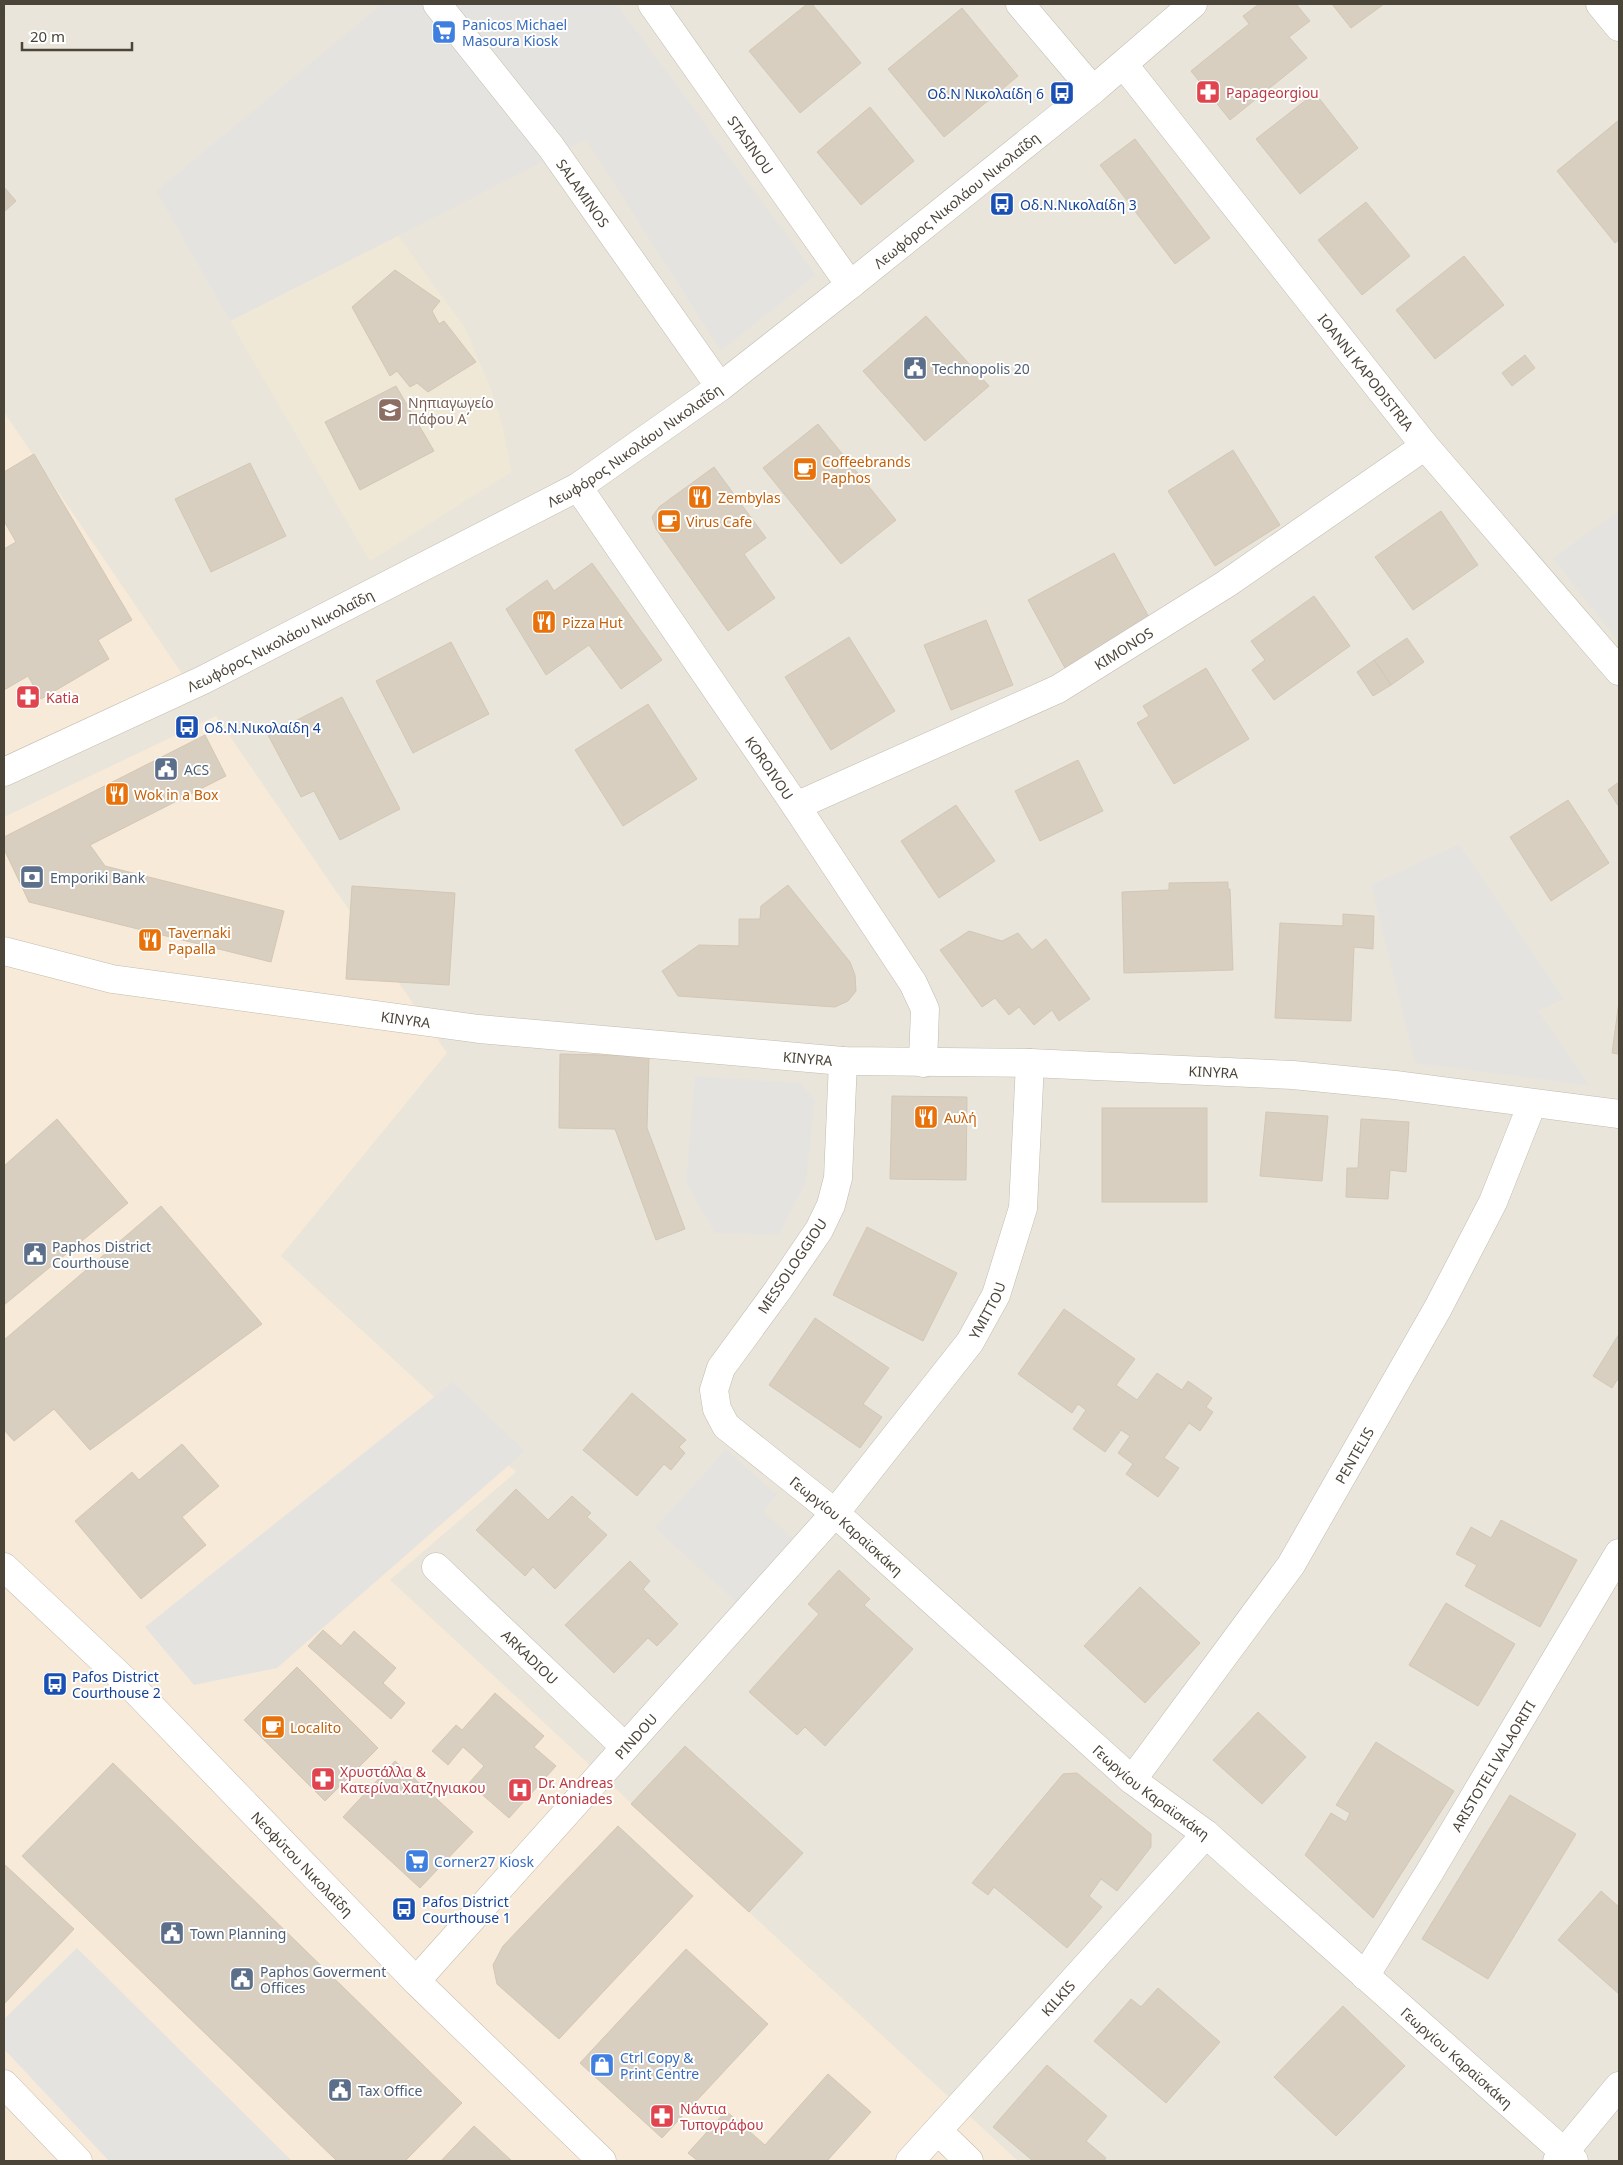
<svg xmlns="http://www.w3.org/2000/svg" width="1623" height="2165" font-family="'Noto Sans',sans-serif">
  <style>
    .residential { fill: #eae5da }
    .commercial { fill: #f7ead8 }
    .education { fill: #efe8d6 }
    .parking { fill: #e5e3e0 }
    .building { fill: #d8cfc1; stroke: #d3c7b4 }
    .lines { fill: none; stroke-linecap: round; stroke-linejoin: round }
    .minor-casing { stroke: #c2bbae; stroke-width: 29 }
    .minor { stroke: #fff; stroke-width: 28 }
    .labels { text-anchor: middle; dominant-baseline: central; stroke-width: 4; stroke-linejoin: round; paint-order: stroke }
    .shop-label { font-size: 14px; fill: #366cbe; stroke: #fff; text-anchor: start }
    .health-label { font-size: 14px; fill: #be3a42; stroke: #fff; text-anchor: start }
    .transit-label { font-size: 14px; fill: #164399; stroke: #fff; text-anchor: start }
    .street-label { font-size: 14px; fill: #4b4439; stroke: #fff }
    .service-label { font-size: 14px; fill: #4e5e75; stroke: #fff; text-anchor: start }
    .education-label { font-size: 14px; fill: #785e54; stroke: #fff; text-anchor: start }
    .food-label { font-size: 14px; fill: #c56008; stroke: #fff; text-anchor: start }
  </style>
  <rect width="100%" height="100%" fill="#f6f3ec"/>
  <rect class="residential" x="4" y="4" width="1615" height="2157"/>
  <g class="commercial">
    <path d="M4,412L185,678L4,763Z"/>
    <path d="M216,716L447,1053L281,1256L516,1472L390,1580L1018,2161H4V817Z"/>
  </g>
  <path class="education" d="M398,236L465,328L492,392L503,428L511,472L370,561L230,321Z"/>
  <g class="parking">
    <path d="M382,4H617L816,275L721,351L586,140L230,321L156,191Z"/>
    <path d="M1619,511V642L1553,558Z"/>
    <path d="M1459,844L1564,999L1538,1011L1590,1086L1415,1063L1371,885Z"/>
    <path d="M695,1076L801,1083L815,1100L806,1182L779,1235L715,1233L686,1183Z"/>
    <path d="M453,1382L525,1451L277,1668L194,1685L145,1627Z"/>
    <path d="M726,1449L777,1495L763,1511L793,1538L736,1602L655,1528Z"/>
    <path d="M77,1948L292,2161H109L4,2049V2019Z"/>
  </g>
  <g class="building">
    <path d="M807,4H812L861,63L800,113L749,51Z"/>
    <path d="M1259,4H1296L1310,21L1289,37L1307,58L1230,120L1191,71L1249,24L1243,16Z"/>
    <path d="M1332,4H1384L1351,28Z"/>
    <path d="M962,8L1018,76L944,137L888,69Z"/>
    <path d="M1315,93L1358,148L1300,194L1256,139Z"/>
    <path d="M870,107L914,161L861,205L817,152Z"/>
    <path d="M1619,120V240L1615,243L1557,171Z"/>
    <path d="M1135,139L1210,238L1175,264L1100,165Z"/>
    <path d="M4,187L16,201L4,212Z"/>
    <path d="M1366,202L1410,256L1362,295L1318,240Z"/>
    <path d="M1464,256L1504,305L1435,359L1396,310Z"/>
    <path d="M395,270L440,301L432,311L439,324L444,321L476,362L428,392L417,383L410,387L397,371L390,376L352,307Z"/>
    <path d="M926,316L989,386L925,441L863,371Z"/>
    <path d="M1525,355L1535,368L1512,386L1502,373Z"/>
    <path d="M396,386L434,451L360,490L325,422Z"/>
    <path d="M818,424L896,520L841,564L763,468Z"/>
    <path d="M1233,450L1280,525L1215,566L1168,491Z"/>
    <path d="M34,454L132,620L98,640L109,659L41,699L28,676L4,690V549L16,542L4,521V472Z"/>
    <path d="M250,463L286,536L211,572L175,499Z"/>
    <path d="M714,467L766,538L744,554L775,598L728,631L656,529L652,517L659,507Z"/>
    <path d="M1441,511L1478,565L1413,610L1375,557Z"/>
    <path d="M1114,553L1151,621L1065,668L1028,600Z"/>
    <path d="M592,563L662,660L621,689L589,645L546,675L506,609L547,580L554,591Z"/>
    <path d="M1314,596L1350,646L1274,700L1252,670L1265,660L1251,641Z"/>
    <path d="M986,620L1013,685L951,710L924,645Z"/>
    <path d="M849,637L895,711L831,750L785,677Z"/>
    <path d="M1407,638L1424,662L1391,685L1374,660Z"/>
    <path d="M451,642L489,714L413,753L376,681Z"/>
    <path d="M1374,660L1391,685L1373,696L1357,672Z"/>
    <path d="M1206,668L1249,739L1174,784L1137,723L1149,716L1143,706Z"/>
    <path d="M342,697L400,809L340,840L314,791L301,797L268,735Z"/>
    <path d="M648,704L697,779L623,826L575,750Z"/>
    <path d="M205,735L226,776L90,845L105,866L284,911L271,962L29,902L4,849V837Z"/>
    <path d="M1078,760L1103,811L1040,841L1015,791Z"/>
    <path d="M1619,782V807L1608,790Z"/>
    <path d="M1568,800L1609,863L1551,901L1510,837Z"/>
    <path d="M956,805L995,861L939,898L901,841Z"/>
    <path d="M1228,882V889H1230L1233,970L1124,973L1122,892L1169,890V883Z"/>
    <path d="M788,885L850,962L855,975L856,991L848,1001L835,1007L678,996L662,971L699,945L739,946V919H760L761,906Z"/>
    <path d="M352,886L455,893L449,985L346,979Z"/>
    <path d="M1343,914L1374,916L1373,949L1354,947L1351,1021L1275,1018L1280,923L1343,926Z"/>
    <path d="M969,931L1002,941L1018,933L1032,950L1046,939L1090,999L1059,1021L1052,1010L1034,1025L1019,1007L1009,1015L995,998L982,1007L940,950Z"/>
    <path d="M1619,1002V1054L1612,1053Z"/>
    <path d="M560,1054L649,1056L647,1128L685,1229L656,1240L615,1129L559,1128Z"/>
    <path d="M892,1096L967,1097L966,1180L890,1179Z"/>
    <rect x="1102" y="1108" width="105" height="94"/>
    <path d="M1266,1112L1328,1116L1322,1181L1260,1176Z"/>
    <path d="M57,1119L128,1203L4,1305V1166Z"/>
    <path d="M1361,1119L1409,1122L1406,1172L1390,1170L1388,1199L1346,1197L1347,1168H1358Z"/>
    <path d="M161,1206L262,1324L90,1450L54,1409L14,1441L4,1430V1340Z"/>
    <path d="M867,1227L957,1273L923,1341L833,1295Z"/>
    <path d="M1064,1309L1135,1359L1116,1385L1137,1400L1157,1373L1182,1390L1188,1381L1212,1398L1206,1407L1213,1412L1200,1431L1189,1423L1164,1458L1179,1468L1158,1497L1126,1474L1133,1464L1118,1453L1130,1436L1121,1430L1105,1452L1073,1429L1086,1410L1078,1404L1072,1413L1018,1374Z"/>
    <path d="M815,1318L889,1368L863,1404L882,1417L860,1448L769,1385Z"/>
    <path d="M1619,1334V1377L1612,1388L1593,1376Z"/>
    <path d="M632,1393L686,1440L679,1447L685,1453L671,1470L664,1464L637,1496L583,1450Z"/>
    <path d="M182,1444L219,1486L182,1517L206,1545L141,1599L75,1521L132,1472L139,1480Z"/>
    <path d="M516,1489L548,1520L572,1496L591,1513L587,1517L607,1535L555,1589L533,1567L525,1576L476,1530Z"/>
    <path d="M1501,1520L1577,1560L1540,1627L1465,1586L1477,1565L1456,1554L1471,1527L1491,1538Z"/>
    <path d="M630,1561L650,1581L643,1589L678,1624L657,1646L648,1638L614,1673L565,1625Z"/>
    <path d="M839,1570L870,1599L864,1605L913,1649L825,1746L805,1727L797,1735L749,1692L819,1614L808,1604Z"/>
    <path d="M1140,1587L1200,1643L1145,1703L1084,1646Z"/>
    <path d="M1446,1603L1515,1644L1478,1706L1409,1665Z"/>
    <path d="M323,1630L341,1646L354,1631L396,1668L383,1683L405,1703L391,1719L308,1646Z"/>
    <path d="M297,1667L378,1748L325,1801L244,1720Z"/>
    <path d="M495,1693L544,1736L534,1747L556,1766L509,1818L469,1783L484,1766L463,1747L448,1765L432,1751L456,1725L462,1730Z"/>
    <path d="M1258,1712L1306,1757L1262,1804L1213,1760Z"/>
    <path d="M1376,1742L1454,1791L1373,1918L1305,1855L1331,1813L1346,1822L1350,1813L1336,1805Z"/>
    <path d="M685,1746L803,1853L749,1912L631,1804Z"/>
    <path d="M395,1761L473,1832L420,1888L343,1817Z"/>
    <path d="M113,1763L462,2103L405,2161H337L22,1856Z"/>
    <path d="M1077,1773L1151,1834V1847L1117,1891L1101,1879L1089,1896L1102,1907L1067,1948L994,1887L988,1895L972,1883L1063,1774Z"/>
    <path d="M1510,1795L1576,1834L1488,1979L1422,1939Z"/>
    <path d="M618,1826L693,1896L559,2039L497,1984L493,1965L503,1946Z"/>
    <path d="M4,1864L74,1929L4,2004Z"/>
    <path d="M1601,1891L1619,1907V1994L1558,1940Z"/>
    <path d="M686,1949L768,2024L662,2138L580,2063Z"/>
    <path d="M1158,1988L1220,2042L1166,2103L1094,2041L1131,1999L1141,2007Z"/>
    <path d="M1343,2006L1405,2066L1336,2136L1274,2077Z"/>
    <path d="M1047,2065L1107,2116L1086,2141L1106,2158L1104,2161H1033L993,2127Z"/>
    <path d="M828,2074L871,2112L827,2161H698L688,2153L726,2111L765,2145Z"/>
    <path d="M474,2126L512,2161H441Z"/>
  </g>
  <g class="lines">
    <defs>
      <g id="minor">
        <path id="s1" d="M437,4L551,147L720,387"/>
        <path id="s2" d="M652,4L850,285"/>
        <path d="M1020,4L1093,90"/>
        <path d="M1600,4L1619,27"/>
        <path id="s3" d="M1124,65L1425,446L1619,671"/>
        <path id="s4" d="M578,487L796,806L913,983L925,1009L923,1063"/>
        <path id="s5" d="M4,772L203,680L578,487L720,387L850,285L1093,90L1193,4"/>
        <path id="s6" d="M796,806L1058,689L1226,584L1425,446"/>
        <path id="s7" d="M4,951L112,979L479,1029L843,1061L1030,1063L1293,1075L1395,1085L1619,1114"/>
        <path id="s8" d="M843,1061L838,1178L831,1205L819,1230L778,1290L721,1368L714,1390L717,1409L726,1426L835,1513L1132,1780L1206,1834L1574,2161"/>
        <path id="s9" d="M4,1567L137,1692L416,1981L602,2161"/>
        <path id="s10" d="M436,1567L625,1747"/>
        <path id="s11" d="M1132,1780L1291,1565L1438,1308L1493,1202L1532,1104"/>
        <path id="s12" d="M1365,1976L1429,1873L1619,1553"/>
        <path id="s13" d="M416,1981L835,1513L970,1342L996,1295L1023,1208L1030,1063"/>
        <path d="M4,2084L78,2161"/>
        <path d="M938,2131L969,2161"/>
        <path id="s14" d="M910,2161L1206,1834"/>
        <path d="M1557,2161L1619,2086"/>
      </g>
    </defs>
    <use href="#minor" class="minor-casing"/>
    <use href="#minor" class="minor"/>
  </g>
  <defs>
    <symbol id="supermarket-square" viewBox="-11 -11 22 22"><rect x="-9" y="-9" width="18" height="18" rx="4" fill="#3f7fe0" stroke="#fff"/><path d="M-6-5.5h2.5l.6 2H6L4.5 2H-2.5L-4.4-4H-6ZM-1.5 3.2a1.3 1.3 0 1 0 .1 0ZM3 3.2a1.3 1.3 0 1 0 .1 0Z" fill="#fff"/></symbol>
    <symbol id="pharmacy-square" viewBox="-11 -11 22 22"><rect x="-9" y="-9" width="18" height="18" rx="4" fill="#e0444e" stroke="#fff"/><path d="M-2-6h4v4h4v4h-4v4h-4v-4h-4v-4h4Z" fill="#fff"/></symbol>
    <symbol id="bus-square" viewBox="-11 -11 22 22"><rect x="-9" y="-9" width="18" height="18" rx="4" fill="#1a4fb4" stroke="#fff"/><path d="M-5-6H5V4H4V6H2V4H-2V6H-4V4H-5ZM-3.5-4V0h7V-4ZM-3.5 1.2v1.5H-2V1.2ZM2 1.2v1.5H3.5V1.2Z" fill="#fff"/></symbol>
    <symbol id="civic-square" viewBox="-11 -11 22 22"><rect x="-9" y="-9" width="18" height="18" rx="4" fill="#5c6f8a" stroke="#fff"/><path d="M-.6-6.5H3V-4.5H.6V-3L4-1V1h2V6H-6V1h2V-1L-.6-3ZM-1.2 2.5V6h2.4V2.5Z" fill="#fff"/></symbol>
    <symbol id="school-square" viewBox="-11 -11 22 22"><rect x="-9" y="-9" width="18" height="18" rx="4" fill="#8d6e63" stroke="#fff"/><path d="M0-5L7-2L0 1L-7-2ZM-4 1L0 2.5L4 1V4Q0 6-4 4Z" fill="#fff"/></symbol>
    <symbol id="cafe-square" viewBox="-11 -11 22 22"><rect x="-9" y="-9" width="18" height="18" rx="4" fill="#e8710a" stroke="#fff"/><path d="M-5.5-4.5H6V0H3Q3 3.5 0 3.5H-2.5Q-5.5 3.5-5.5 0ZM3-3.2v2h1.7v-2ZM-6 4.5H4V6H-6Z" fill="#fff"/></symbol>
    <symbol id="restaurant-square" viewBox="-11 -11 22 22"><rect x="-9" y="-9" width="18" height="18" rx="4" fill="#e8710a" stroke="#fff"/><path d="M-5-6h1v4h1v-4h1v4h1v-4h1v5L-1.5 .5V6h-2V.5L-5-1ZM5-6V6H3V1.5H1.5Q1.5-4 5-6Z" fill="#fff"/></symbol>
    <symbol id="bank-square" viewBox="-11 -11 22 22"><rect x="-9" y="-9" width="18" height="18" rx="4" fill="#5c6f8a" stroke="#fff"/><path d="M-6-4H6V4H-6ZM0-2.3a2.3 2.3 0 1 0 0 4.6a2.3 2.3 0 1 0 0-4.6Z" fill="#fff"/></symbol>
    <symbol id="hospital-square" viewBox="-11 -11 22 22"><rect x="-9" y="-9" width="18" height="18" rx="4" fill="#e0444e" stroke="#fff"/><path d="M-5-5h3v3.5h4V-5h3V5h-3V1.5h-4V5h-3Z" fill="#fff"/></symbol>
    <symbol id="shop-square" viewBox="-11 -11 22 22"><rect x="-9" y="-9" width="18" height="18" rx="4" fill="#3f7fe0" stroke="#fff"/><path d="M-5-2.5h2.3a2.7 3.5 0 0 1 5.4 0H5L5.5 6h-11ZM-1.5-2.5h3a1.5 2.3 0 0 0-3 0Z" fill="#fff"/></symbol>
  </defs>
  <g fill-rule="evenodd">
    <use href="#supermarket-square" x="430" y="18" width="28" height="28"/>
    <use href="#pharmacy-square" x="1194" y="78" width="28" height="28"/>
    <use href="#bus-square" x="1048" y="79" width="28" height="28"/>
    <use href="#bus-square" x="988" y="190" width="28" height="28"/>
    <use href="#civic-square" x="901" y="354" width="28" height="28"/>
    <use href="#school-square" x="376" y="396" width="28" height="28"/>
    <use href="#cafe-square" x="791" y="455" width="28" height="28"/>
    <use href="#restaurant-square" x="686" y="483" width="28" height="28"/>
    <use href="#cafe-square" x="655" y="507" width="28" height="28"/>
    <use href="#restaurant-square" x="530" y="608" width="28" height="28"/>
    <use href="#pharmacy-square" x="14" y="683" width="28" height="28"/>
    <use href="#bus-square" x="173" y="713" width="28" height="28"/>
    <use href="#civic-square" x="152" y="755" width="28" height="28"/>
    <use href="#restaurant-square" x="103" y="780" width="28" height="28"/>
    <use href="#bank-square" x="18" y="863" width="28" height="28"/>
    <use href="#restaurant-square" x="136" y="926" width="28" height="28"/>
    <use href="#restaurant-square" x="912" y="1103" width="28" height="28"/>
    <use href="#civic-square" x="21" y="1240" width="28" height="28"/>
    <use href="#bus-square" x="41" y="1670" width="28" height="28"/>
    <use href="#cafe-square" x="259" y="1713" width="28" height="28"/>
    <use href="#pharmacy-square" x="309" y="1765" width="28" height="28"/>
    <use href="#hospital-square" x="506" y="1776" width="28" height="28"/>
    <use href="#supermarket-square" x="403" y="1847" width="28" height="28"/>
    <use href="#bus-square" x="390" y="1895" width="28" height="28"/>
    <use href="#civic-square" x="158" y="1919" width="28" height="28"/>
    <use href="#civic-square" x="228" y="1965" width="28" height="28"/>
    <use href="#shop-square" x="588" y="2051" width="28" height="28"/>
    <use href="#civic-square" x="326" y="2076" width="28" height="28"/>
    <use href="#pharmacy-square" x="648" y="2102" width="28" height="28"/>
  </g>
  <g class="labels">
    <g class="shop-label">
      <text x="462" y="24">Panicos Michael<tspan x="462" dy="16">Masoura Kiosk</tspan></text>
      <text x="434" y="1861">Corner27 Kiosk</text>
      <text x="620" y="2057">Ctrl Copy &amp;<tspan x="620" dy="16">Print Centre</tspan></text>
    </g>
    <g class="health-label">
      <text x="1226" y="92">Papageorgiou</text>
      <text x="46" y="697">Katia</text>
      <text x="340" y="1771">Χρυστάλλα &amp;<tspan x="340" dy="16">Κατερίνα Χατζηγιακου</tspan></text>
      <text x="538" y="1782">Dr. Andreas<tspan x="538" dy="16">Antoniades</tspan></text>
      <text x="680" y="2108">Νάντια<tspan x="680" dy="16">Τυπογράφου</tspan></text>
    </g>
    <g class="transit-label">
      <text x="1044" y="93" text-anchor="end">Οδ.Ν Νικολαίδη 6</text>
      <text x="1020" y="204">Οδ.Ν.Νικολαίδη 3</text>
      <text x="204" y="727">Οδ.Ν.Νικολαίδη 4</text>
      <text x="72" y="1676">Pafos District<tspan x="72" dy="16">Courthouse 2</tspan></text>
      <text x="422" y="1901">Pafos District<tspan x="422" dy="16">Courthouse 1</tspan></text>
    </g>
    <g class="street-label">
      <text stroke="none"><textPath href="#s2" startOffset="172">STASINOU</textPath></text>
      <text stroke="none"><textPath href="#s1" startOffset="239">SALAMINOS</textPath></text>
      <text stroke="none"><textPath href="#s5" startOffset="1116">Λεωφόρος Νικολάου Νικολαΐδη</textPath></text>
      <text stroke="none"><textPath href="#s3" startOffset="391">IOANNI KAPODISTRIA</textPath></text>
      <text stroke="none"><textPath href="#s5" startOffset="711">Λεωφόρος Νικολάου Νικολαΐδη</textPath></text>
      <text stroke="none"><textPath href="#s5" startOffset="306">Λεωφόρος Νικολάου Νικολαΐδη</textPath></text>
      <text stroke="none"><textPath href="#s6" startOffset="364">KIMONOS</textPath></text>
      <text stroke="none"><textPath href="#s4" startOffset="340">KOROIVOU</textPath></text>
      <text stroke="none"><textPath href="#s7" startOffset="408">KINYRA</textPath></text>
      <text stroke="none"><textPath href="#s7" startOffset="812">KINYRA</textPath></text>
      <text stroke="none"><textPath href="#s7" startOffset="1218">KINYRA</textPath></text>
      <text transform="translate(792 1266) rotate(-56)">MESSOLOGGIOU</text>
      <text stroke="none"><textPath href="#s13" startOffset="882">YMITTOU</textPath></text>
      <text stroke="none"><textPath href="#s11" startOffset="394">PENTELIS</textPath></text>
      <text stroke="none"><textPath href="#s8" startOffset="560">Γεωργίου Καραϊσκάκη</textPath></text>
      <text stroke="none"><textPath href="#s10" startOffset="130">ARKADIOU</textPath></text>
      <text stroke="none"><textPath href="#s13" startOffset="329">PINDOU</textPath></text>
      <text stroke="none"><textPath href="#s12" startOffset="246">ARISTOTELI VALAORITI</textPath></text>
      <text stroke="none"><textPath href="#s8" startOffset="965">Γεωργίου Καραϊσκάκη</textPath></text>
      <text stroke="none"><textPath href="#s9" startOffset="421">Νεοφύτου Νικολαΐδη</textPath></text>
      <text stroke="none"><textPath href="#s14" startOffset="220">KILKIS</textPath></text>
      <text stroke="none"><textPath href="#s8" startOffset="1370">Γεωργίου Καραϊσκάκη</textPath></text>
    </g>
    <g class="service-label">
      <text x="932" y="368">Technopolis 20</text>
      <text x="184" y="769">ACS</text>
      <text x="50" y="877">Emporiki Bank</text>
      <text x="52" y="1246">Paphos District<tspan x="52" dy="16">Courthouse</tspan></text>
      <text x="190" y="1933">Town Planning</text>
      <text x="260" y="1971">Paphos Goverment<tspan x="260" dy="16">Offices</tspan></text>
      <text x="358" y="2090">Tax Office</text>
    </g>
    <g class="education-label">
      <text x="408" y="402">Νηπιαγωγείο<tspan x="408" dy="16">Πάφου Α΄</tspan></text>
    </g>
    <g class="food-label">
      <text x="822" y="461">Coffeebrands<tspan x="822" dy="16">Paphos</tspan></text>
      <text x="718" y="497">Zembylas</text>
      <text x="686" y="521">Virus Cafe</text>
      <text x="562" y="622">Pizza Hut</text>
      <text x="134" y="794">Wok in a Box</text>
      <text x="168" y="932">Tavernaki<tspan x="168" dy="16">Papalla</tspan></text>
      <text x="944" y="1117">Αυλή</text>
      <text x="290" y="1727">Localito</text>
    </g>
  </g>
  <rect width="1623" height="2165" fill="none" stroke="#4b4439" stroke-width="10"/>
  <path d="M22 42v8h110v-8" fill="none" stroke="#4b4439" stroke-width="2.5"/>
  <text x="30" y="42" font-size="15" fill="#4b4439" stroke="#ffffff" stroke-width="4" paint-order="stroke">20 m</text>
</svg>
